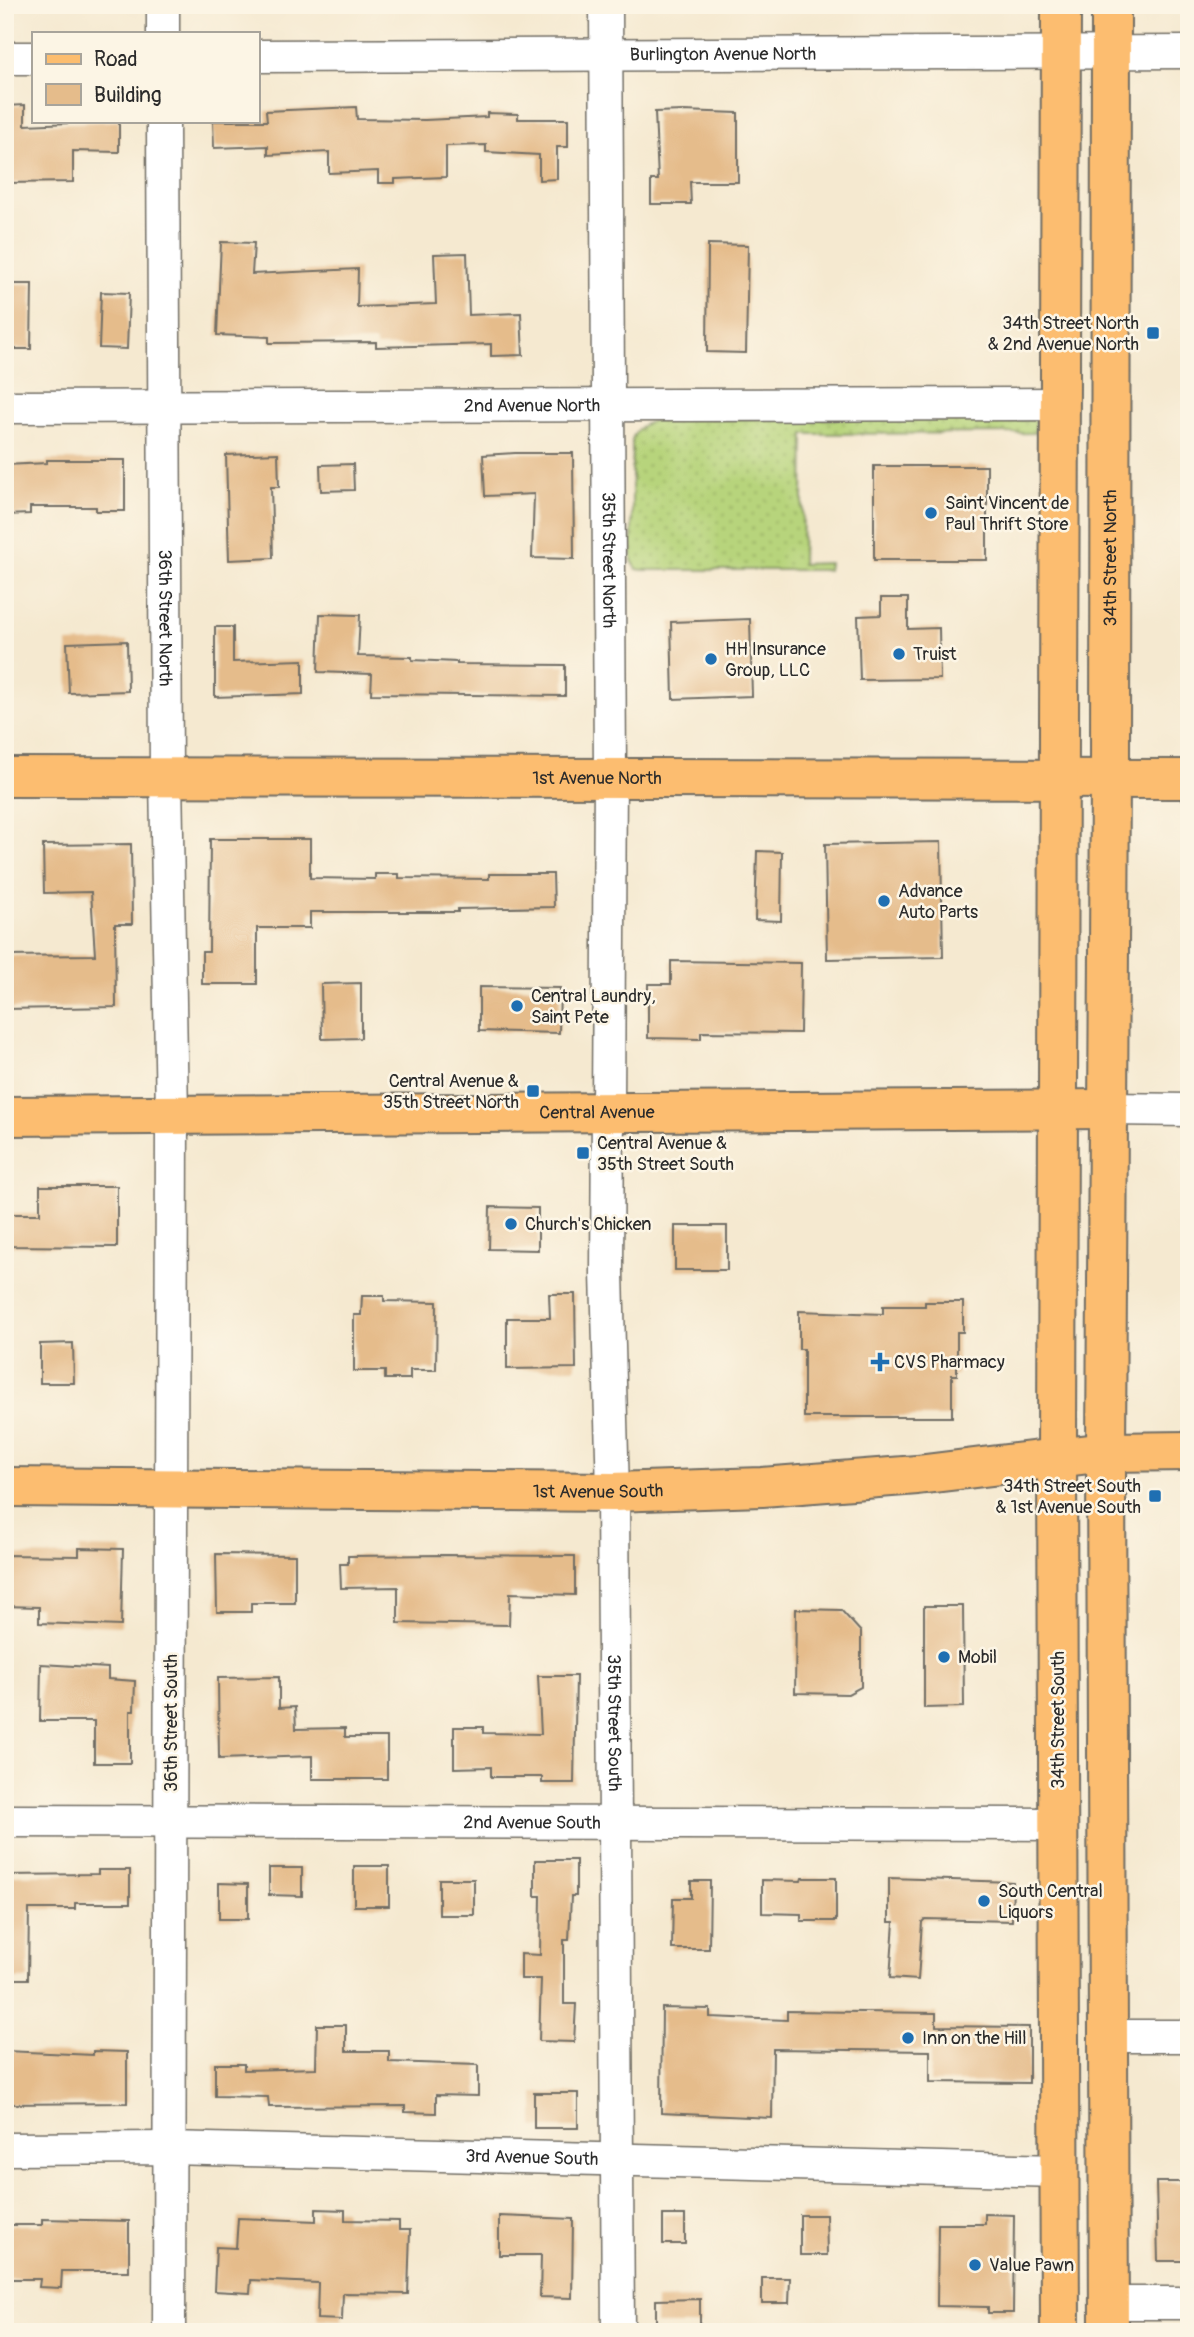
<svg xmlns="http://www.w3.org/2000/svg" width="1194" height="2337" font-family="Pangolin,sans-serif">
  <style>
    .grass { fill: url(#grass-dots); stroke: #718053; stroke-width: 2 }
    .building { fill: #e5bc8b }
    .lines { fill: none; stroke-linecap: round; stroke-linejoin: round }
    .minor-casing { stroke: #726e65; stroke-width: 35 }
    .major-casing { stroke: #726e65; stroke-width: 42 }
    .highway-casing { stroke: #726e65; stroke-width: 42 }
    .minor { stroke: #fff; stroke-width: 32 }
    .major { stroke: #fcbd6f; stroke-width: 38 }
    .highway { stroke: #fcbd6f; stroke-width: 38 }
    .poi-dot { fill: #1f6fb2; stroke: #fcf5e5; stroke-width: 2.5 }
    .labels { text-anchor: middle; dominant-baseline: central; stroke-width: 5; stroke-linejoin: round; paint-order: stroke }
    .street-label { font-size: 18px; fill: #2b2b2b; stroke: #fcf5e5 }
    .poi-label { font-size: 18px; fill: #2b2b2b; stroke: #fcf5e5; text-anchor: start }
  </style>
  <defs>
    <pattern id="grass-dots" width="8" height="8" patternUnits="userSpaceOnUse" patternTransform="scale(1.75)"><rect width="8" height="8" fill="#b7d47b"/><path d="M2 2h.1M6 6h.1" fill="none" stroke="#9eb66a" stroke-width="1.8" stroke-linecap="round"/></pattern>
  </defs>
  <rect width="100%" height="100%" fill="#fcf5e5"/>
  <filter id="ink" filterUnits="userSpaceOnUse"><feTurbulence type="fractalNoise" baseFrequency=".0143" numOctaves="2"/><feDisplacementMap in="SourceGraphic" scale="14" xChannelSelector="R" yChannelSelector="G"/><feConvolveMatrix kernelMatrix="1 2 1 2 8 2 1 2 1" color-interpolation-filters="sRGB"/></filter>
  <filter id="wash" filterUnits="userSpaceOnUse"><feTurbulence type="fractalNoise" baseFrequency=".00686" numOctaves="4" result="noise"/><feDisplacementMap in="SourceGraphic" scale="28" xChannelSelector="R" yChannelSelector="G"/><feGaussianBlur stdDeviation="1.57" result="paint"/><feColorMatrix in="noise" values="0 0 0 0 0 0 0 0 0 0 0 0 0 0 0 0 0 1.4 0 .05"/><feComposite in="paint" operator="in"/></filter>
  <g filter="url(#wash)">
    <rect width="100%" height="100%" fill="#f5e9d0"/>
    <path class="grass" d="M665,418L1036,420V433L804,434L802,564L829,563L828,570H643L637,569L632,561V439C639,424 649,421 665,418Z"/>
    <g id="blocks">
      <g class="building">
        <path d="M25,105V125L119,121V152L73,151V182L5,183V106Z"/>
        <path d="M356,107L357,119L425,120L487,117V113L518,114V119H568V147H557V179L539,180V155L486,152V145L446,146V177L395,179V183H378V171L329,173V152L268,155V146L214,148L213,121H267L266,111Z"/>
        <path d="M683,111L738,113V182H690L691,204H651V180H658L655,112Z"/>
        <path d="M221,242L254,243L252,274L358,269L357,307L436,304L434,254L467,253L469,315L521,313L523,355L491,356V344L376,347V342L269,343V337L217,335Z"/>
        <path d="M708,244L748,245L746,353L707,352Z"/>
        <path d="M13,284H32L31,349H5V316L13,317Z"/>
        <path d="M101,292L129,293L127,349L99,348Z"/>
        <path d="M278,453L279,487H271L273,558L229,560L226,455Z"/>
        <path d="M515,453H573L574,559L532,558L534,494L485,496L483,455Z"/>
        <path d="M47,460H125V511H96V507H30V514L5,515V465L47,463Z"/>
        <path d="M353,464L354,490L321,491L320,465Z"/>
        <rect x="874" y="466" width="113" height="94"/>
        <path d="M881,598H908V629L939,628L940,679L860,680L858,616L881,615Z"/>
        <path d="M320,614L360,615L358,656L412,657V660L457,662V664L565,665V696L371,694L372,674L318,672Z"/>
        <path d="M750,619L752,696L673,699L671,622Z"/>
        <path d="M215,627H233V662L303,660V694L215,697Z"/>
        <path d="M127,641L128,691L69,693L67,643Z"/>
        <path d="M210,839H310V878L375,879V874H399V878L489,879V874H553L554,907L458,909V912H310V928H257V984H202V952H209Z"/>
        <path d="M941,842L943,957L827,959L825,844Z"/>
        <path d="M131,844L132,924H115L116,1007L5,1009V956L95,955L91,892L44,893L43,845Z"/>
        <path d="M757,851L782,852L781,921L755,920Z"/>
        <path d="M671,961L801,963L800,1033L701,1032V1039L648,1038V984H671Z"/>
        <path d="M361,983V1038L322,1039L321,984Z"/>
        <path d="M479,987L560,988L559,1033L479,1031Z"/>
        <path d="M40,1186H117V1247L5,1246V1214H40Z"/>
        <path d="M490,1207L538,1208V1250L489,1249Z"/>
        <rect x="675" y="1226" width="52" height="44"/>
        <path d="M549,1294H575L576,1368L507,1369V1318H550Z"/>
        <path d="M362,1296H384V1301L437,1302L436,1370H410V1379H385V1371H354V1315H361Z"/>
        <path d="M925,1302H963V1332H957V1375H952V1417H804V1349H799V1311L883,1314V1306H925Z"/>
        <path d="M73,1343L74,1383H40V1344Z"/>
        <path d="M79,1548L123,1549L121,1626L39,1623V1607L5,1606V1555L79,1556Z"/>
        <path d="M216,1554L295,1555V1603H251V1612H217Z"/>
        <path d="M444,1555L575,1556V1595L510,1593L509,1625L398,1623V1587L341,1588L340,1564H348V1556Z"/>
        <path d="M924,1606H963L964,1707L924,1708Z"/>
        <path d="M796,1609L841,1610L861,1632V1687L848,1694L795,1693Z"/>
        <path d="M41,1664L108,1668V1679L135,1681L134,1711H130V1763H94V1721H40Z"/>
        <path d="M538,1676H576L574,1783H542V1777H491V1767L454,1768V1727H483V1733L541,1734Z"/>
        <path d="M279,1677V1708L295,1707L296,1729L345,1728V1737H387V1779H312V1756L219,1759L218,1678Z"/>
        <path d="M535,1860H576V1896H571L569,1940H564V2004H576L574,2042L539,2041L541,1979H521V1954L540,1955L541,1896H535Z"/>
        <rect x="354" y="1866" width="35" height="40"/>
        <path d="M269,1868H302V1896L269,1895Z"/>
        <path d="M98,1870H130V1903H75V1909H29L28,1979H12V1939H5V1875L98,1874Z"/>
        <path d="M802,1878H836V1921H801V1914L762,1913V1880L801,1881Z"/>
        <path d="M889,1878L1013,1882L1012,1921L925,1919L922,1922L918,1980L890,1978L894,1922H889Z"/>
        <rect x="439" y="1879" width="35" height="36"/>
        <path d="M691,1881H710L709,1949H672L673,1898H691Z"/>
        <path d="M219,1883L248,1884V1919H219Z"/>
        <path d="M662,2008L710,2009V2017L787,2020V2011L936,2013V2026L1029,2027V2083L930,2082V2051L773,2049L772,2118L661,2113Z"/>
        <path d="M317,2025H346V2051H389V2062L478,2065V2096L436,2095V2113L405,2112V2106L269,2107L268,2097L215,2096V2064H244V2070L316,2068Z"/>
        <path d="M5,2051L93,2055V2051L127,2052V2103L5,2104Z"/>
        <rect x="534" y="2093" width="44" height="35"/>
        <path d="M1156,2182H1189V2261H1158Z"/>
        <path d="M316,2209L345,2210V2220L399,2221V2230H410L408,2294L343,2293L342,2320L317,2319L318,2283L251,2280L250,2293L214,2291L216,2247L236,2248L238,2218L316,2221Z"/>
        <path d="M985,2214L1014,2215L1013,2313H988V2307L937,2306L938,2224H985Z"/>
        <rect x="663" y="2215" width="22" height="29"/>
        <path d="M800,2215H826L827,2255H800Z"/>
        <path d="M499,2216L573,2219L572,2298L540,2297L541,2255H499Z"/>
        <path d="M42,2219L129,2221V2271H62L61,2288L39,2287L40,2279H5V2225H42Z"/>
        <path d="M762,2278H790L789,2303H762Z"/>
        <path d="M700,2299V2325H656V2300Z"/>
      </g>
    </g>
  </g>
  <g filter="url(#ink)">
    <use href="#blocks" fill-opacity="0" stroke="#726e65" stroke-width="2"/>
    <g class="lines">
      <defs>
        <g id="minor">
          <path d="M163,5V33"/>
          <path id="s1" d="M606,5L610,776L607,1273L613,1492L618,2332"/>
          <path id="s2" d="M257,56L1189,52"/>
          <path d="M5,58H33"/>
          <path id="s3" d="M163,121L166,777L172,1115L169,2332"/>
          <path id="s4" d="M5,407L1060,404"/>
          <path d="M1107,1109L1189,1110"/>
          <path id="s5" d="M5,1821L1058,1824"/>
          <path d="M1107,2036H1189"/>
          <path id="s6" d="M5,2149L170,2148L1059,2171"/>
          <path d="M1109,2303H1189"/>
        </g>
        <g id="major">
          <path id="s7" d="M5,777L1189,779"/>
          <path id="s8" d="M5,1116L1107,1109"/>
          <path id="s9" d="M5,1487L613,1492L762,1487L917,1475L1106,1452L1189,1451"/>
        </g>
        <g id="highway">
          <path d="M1060,2332L1057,1457L1061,5"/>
          <path id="s10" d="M1109,2332L1106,1452L1110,779L1111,5"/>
        </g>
      </defs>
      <use href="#minor" class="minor-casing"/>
      <use href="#major" class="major-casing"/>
      <use href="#highway" class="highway-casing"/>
      <use href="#minor" class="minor"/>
      <use href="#major" class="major"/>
      <use href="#highway" class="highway"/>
    </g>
  </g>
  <g class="poi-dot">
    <rect x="1146" y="326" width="14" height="14" rx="3.5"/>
    <circle cx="931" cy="513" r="7"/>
    <circle cx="899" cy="654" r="7"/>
    <circle cx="711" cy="659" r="7"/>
    <circle cx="884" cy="901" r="7"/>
    <circle cx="517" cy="1006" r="7"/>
    <rect x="526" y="1084" width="14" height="14" rx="3.5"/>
    <rect x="576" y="1146" width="14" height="14" rx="3.5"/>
    <circle cx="511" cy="1224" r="7"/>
    <path d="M876.5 1351.5h7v7h7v7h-7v7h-7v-7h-7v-7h7z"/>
    <rect x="1148" y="1489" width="14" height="14" rx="3.5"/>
    <circle cx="944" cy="1657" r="7"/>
    <circle cx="984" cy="1901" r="7"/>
    <circle cx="908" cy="2038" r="7"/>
    <circle cx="975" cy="2265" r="7"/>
  </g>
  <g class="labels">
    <g class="street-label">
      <text stroke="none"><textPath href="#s2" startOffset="466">Burlington Avenue North</textPath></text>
      <text stroke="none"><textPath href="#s4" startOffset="527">2nd Avenue North</textPath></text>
      <text stroke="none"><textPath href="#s10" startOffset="1774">34th Street North</textPath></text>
      <text stroke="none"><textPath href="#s1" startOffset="555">35th Street North</textPath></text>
      <text stroke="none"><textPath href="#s3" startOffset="497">36th Street North</textPath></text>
      <text stroke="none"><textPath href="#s7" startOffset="592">1st Avenue North</textPath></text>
      <text stroke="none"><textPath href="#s8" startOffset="592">Central Avenue</textPath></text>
      <text stroke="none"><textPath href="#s9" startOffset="593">1st Avenue South</textPath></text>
      <text transform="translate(1058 1720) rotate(-90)">34th Street South</text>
      <text transform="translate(171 1723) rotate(-90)">36th Street South</text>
      <text stroke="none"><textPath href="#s1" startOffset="1718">35th Street South</textPath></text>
      <text stroke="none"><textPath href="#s5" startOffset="527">2nd Avenue South</textPath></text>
      <text stroke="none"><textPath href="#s6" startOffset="527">3rd Avenue South</textPath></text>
    </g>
    <g class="poi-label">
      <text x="1139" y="323" text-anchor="end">34th Street North<tspan x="1139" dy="21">&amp; 2nd Avenue North</tspan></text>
      <text x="945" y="503">Saint Vincent de<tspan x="945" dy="21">Paul Thrift Store</tspan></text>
      <text x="725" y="649">HH Insurance<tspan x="725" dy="21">Group, LLC</tspan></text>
      <text x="913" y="654">Truist</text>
      <text x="898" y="891">Advance<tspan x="898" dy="21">Auto Parts</tspan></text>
      <text x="531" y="996">Central Laundry,<tspan x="531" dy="21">Saint Pete</tspan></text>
      <text x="519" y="1081" text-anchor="end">Central Avenue &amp;<tspan x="519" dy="21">35th Street North</tspan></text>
      <text x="597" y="1143">Central Avenue &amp;<tspan x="597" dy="21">35th Street South</tspan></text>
      <text x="525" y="1224">Church's Chicken</text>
      <text x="894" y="1362">CVS Pharmacy</text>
      <text x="1141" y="1486" text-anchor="end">34th Street South<tspan x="1141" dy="21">&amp; 1st Avenue South</tspan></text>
      <text x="958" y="1657">Mobil</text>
      <text x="998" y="1891">South Central<tspan x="998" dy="21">Liquors</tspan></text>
      <text x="922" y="2038">Inn on the Hill</text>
      <text x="989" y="2265">Value Pawn</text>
    </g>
  </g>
  <rect width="1194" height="2337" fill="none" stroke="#fcf5e5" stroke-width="28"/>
  <rect x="32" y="32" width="228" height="91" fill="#fcf5e5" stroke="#a8a49b" stroke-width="2"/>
  <rect x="46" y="54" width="35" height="10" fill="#fcbd6f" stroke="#a8a49b" stroke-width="2"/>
  <text x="94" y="66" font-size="21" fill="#2b2b2b">Road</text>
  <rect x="46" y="84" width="35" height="21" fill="#e5bc8b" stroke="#a8a49b" stroke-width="2"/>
  <text x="94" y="102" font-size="21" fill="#2b2b2b">Building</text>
</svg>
